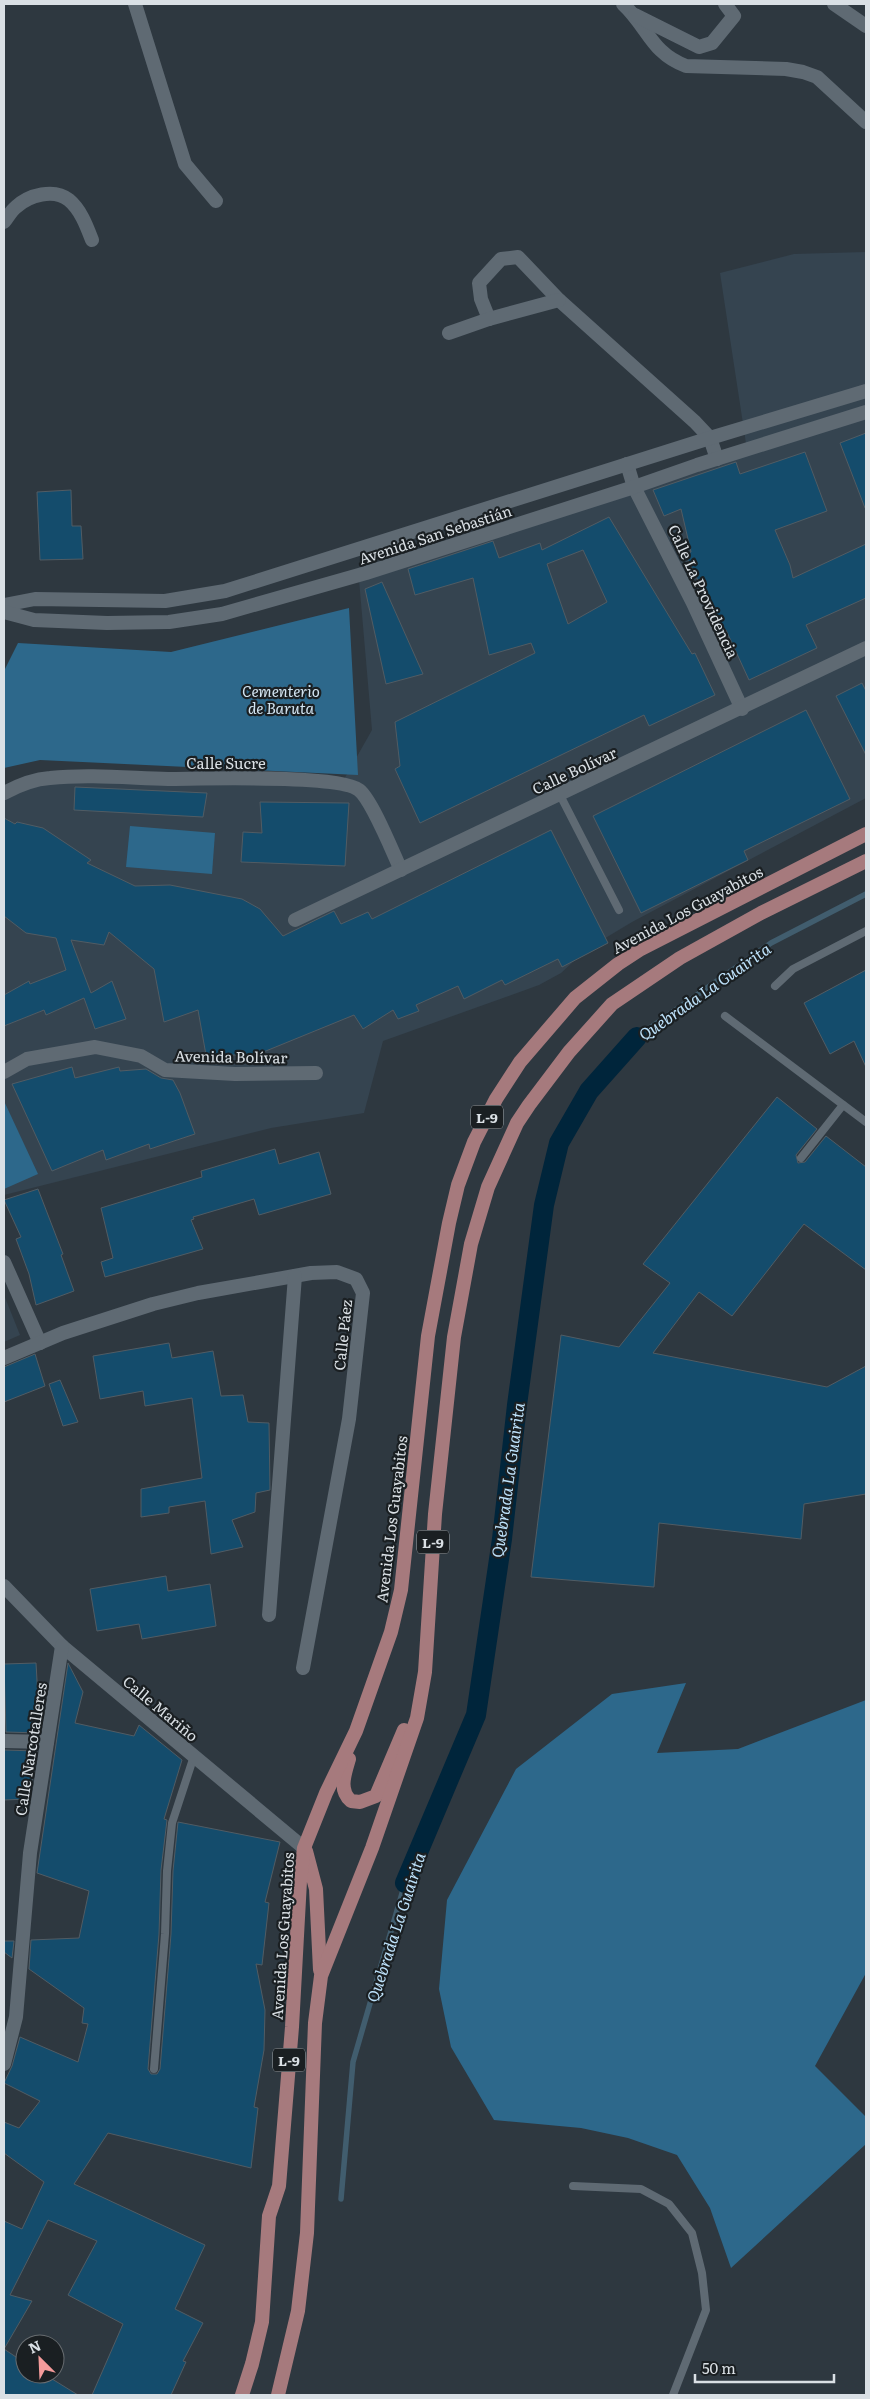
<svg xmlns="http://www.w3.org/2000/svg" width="870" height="2399" font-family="Literata,serif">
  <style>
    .built { fill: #354450 }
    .green { fill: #2d688b }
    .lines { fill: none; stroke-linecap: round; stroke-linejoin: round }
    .stream { stroke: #415d6e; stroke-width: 5.5 }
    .canal { stroke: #00253b; stroke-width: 20 }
    .building { fill: #144c6c; stroke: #515c64; fill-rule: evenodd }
    .service { stroke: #5f6a73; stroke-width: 8 }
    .minor { stroke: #5f6a73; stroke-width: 14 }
    .tertiary { stroke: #5f6a73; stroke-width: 14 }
    .primary { stroke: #a67a7d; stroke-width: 14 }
    .labels { text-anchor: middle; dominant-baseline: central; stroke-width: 4.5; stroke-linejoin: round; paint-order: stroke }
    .shield { fill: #1a1f22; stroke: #a0a6aa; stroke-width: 1 }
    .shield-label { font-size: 14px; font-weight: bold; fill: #dae0e5 }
    .street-label { font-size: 15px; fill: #dae0e5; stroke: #1a1f22 }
    .park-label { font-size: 15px; font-style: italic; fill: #d3e5f2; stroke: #1a1f22 }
    .water-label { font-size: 16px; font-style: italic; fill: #bee2fb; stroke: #1a1f22 }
  </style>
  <rect width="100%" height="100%" fill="#2e3840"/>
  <g class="built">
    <path d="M866,252V798L632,922L587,949L561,973L539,985L383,1041L364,1113L271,1128L4,1195V791L25,783H342L372,730L358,568L747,450L720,273L794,254Z"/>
    <path d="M4,1295L20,1335L4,1342Z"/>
  </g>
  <g class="green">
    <path d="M349,608L358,775L40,760L4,768V671L18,643L171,652Z"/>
    <path d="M130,826L215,833L212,874L126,867Z"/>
    <path d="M4,1101L38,1174L4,1189Z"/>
    <path d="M686,1683L657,1753L738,1749L866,1700V1973L815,2066L866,2117V2144L731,2268L710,2208L677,2155L628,2138L581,2128L494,2120L451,2047L439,1989L447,1900L516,1769L612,1694Z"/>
  </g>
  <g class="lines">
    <g class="stream">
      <path d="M637,1037L771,943L866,894"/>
      <path d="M341,2199L353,2062L405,1883"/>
    </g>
    <path class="canal" d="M405,1883L476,1715L502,1539L517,1405L544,1205L559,1143L589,1091L637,1037"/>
  </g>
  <g class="building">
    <path d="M866,433V508H865L840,443Z"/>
    <path d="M805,452L827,511L775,530L790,565L793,578L866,544V598L806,625L817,648L749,680L726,630L724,631L712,609L685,554L691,552L681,509L664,516L653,490L736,462L740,474Z"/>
    <path d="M71,490L72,526H81L83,559L40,560L37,492Z"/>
    <path d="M609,517L692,654L695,653L715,695L649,726L644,715L420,823L395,769L400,766L395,722L535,653L531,643L489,655L473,578L415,595L408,569L493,541L499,558L540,543L542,550ZM583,550L607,602L568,624L547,564Z"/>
    <path d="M382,582L423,674L386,684L365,589Z"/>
    <path d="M862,683L866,691V755L836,696Z"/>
    <path d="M806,710L850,799L744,851L748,860L641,913L593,816Z"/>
    <path d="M75,787L207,793L203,817L74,810Z"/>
    <path d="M260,802L349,803L345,866L241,862L243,832L262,833Z"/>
    <path d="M4,818L15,824L17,822L43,828L91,860L87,863L135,886L170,885L242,899L260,909L283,936L334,911L341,924L368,912L372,919L551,830L608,943L562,967L558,959L505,985L502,980L464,999L458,986L416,1005L419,1011L398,1019L393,1010L363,1029L354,1015L256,1055H206L198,1010L164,1022L154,969L109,932L104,945L71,940L91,993L112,981L126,1019L95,1029L84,998L46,1015L44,1010L4,1026V995L29,981L30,984L66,970L56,938L26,933L4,916Z"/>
    <path d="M866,970V1067L854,1041L830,1054L804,1003Z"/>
    <path d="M72,1067L75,1078L119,1067L120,1071L146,1069L161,1078L173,1080L180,1093L195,1134L150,1149L149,1144L106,1160L103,1150L52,1171L12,1084Z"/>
    <path d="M777,1097L817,1129L796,1155L798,1163L805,1162L826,1136L866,1167V1270L804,1224L732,1316L699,1292L653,1353L827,1387L866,1366V1494L804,1504L801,1539L659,1523L654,1587L531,1577L561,1335L619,1347L670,1283L643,1264Z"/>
    <path d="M275,1149L279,1164L319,1152L331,1194L259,1215L254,1199L193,1217L194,1219L191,1220L203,1249L105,1277L101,1262L113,1258L101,1208L202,1177L201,1171Z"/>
    <path d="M38,1189L63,1254L61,1255L74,1291L36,1305L29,1274L16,1239L21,1237L4,1200Z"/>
    <path d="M169,1343L172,1358L213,1351L221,1396L243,1395L248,1422L269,1423L270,1490L256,1493L255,1512L232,1520L243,1547L211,1554L205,1501L169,1507V1513L141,1517V1489L202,1478L192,1398L145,1406L143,1391L100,1399L93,1356Z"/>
    <path d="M35,1354L45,1386L4,1402V1367Z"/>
    <path d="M60,1380L78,1422L63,1426L49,1384Z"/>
    <path d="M166,1576L168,1591L210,1584L216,1626L142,1639L139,1624L97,1631L90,1589Z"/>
    <path d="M36,1663L40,1733L6,1732L4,1664Z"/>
    <path d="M68,1663L83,1692L75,1723L134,1736L139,1725L182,1760L164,1819L167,1820L161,1870L159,1934L148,2069L151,2074H157L160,2069L171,1934L173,1871L178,1822L280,1842L265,1902L269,1903L262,1965L256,1964L265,2010L264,2050L254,2107L258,2108L251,2168L108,2133L74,2184L205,2245L175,2309L203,2323L183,2361L186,2362L171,2395H92L123,2324L68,2295L97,2241L48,2220L10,2295L32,2301L4,2349V2221L22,2229L44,2182L4,2153V2122L19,2128L40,2101L4,2083L12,2066L20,2037L78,2062L88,2024L82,2023L84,2008L29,1969L31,1940L79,1938L89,1891L37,1873Z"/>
    <path d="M4,1750L37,1751L29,1799L4,1800Z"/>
    <path d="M4,1941H14L12,1958L4,1952Z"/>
    <path d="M4,2349L25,2363V2374H44L78,2395H4Z"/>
  </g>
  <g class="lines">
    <g class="service">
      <path d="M560,795L619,910"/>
      <path d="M775,986L793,969L866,931"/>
      <path d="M725,1016L866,1122"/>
      <path d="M801,1158L843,1105"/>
      <path d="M154,2069L165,1934L167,1871L172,1823L194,1756"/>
      <path d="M573,2186L641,2189L669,2204L692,2233L702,2273L706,2310L673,2395"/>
    </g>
    <g class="minor">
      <path d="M135,4L185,164L216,201"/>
      <path d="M623,4C648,27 651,53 686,66L786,69L803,72L817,77L866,122"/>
      <path d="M834,4L866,26"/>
      <path d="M635,15L699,47L712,43L734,16L725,4"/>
      <path d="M4,222C8,217 11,211 16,207C29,195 54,188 69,200C81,210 87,227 92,240"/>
      <path d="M489,319L481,299L479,283L501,259L518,257L559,300L695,422L710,438L717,459"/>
      <path d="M449,333L489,319L559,300"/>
      <path d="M627,464L634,487L693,603L742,709"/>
      <path d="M4,793C17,786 35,779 50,778C89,774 129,778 168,779C200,779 339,774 359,790C372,800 393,853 401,870"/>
      <path d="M295,920L866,648"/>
      <path d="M4,1072L27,1059L95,1047L141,1056L165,1070L235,1074L316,1073"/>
      <path d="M4,1262L40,1343"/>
      <path d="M4,1358L63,1333L153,1304L198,1293L311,1273L337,1272L356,1279L363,1293L349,1419L303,1668"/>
      <path d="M4,1586L62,1646L304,1848"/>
      <path d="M269,1615L295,1276"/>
      <path d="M4,1741L47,1742"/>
      <path d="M4,2064L16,2017L30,1853L62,1646"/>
    </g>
    <g class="tertiary">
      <path d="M4,605L35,599L165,601L225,591L710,438L866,391"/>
      <path d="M4,612L34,620L107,623L169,622L222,614L366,573L634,487L697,465L866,412"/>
    </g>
    <g class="primary">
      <path d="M349,1759C345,1773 338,1790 351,1801L360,1802L376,1796L404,1730"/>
      <path d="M306,1851L316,1889L320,1970"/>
      <path d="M242,2395L252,2364L262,2322L269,2216L279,2186L292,2027L300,1881L304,1848L326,1793L356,1731L391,1632L401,1590L428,1336L449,1223L458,1185L474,1142L496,1099L520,1062L575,998L618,964L641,949L866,834"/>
      <path d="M278,2395L298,2311L307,2233L315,2023L321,1976L372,1848L417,1718L425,1672L435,1514L454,1337L471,1244L488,1187L517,1123L529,1105L569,1052L612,1004L680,958L761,913L866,861"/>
    </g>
  </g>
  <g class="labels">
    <g class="shield">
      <rect x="471" y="1105.5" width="32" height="23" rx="4"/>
      <rect x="417" y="1530.5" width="32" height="23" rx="4"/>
      <rect x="273" y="2048.5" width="32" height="23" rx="4"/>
    </g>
    <g class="shield-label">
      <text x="487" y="1117">L-9</text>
      <text x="433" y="1542">L-9</text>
      <text x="289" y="2060">L-9</text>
    </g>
    <g class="street-label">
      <text transform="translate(435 534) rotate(-18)">Avenida San Sebastián</text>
      <text transform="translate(704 591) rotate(65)">Calle La Providencia</text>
      <text x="226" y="762">Calle Sucre</text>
      <text transform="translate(574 770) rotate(-25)">Calle Bolívar</text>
      <text transform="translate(687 909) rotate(-28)">Avenida Los Guayabitos</text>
      <text transform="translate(231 1056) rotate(1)">Avenida Bolívar</text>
      <text transform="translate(342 1335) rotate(-84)">Calle Páez</text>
      <text transform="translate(391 1519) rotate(-83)">Avenida Los Guayabitos</text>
      <text transform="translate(161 1708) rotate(40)">Calle Mariño</text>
      <text transform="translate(30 1749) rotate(-81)">Calle Narcotalleres</text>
      <text transform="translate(282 1936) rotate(-86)">Avenida Los Guayabitos</text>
    </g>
    <g class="park-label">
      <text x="281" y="690">Cementerio<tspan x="281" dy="17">de Baruta</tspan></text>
    </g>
    <g class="water-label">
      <text transform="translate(704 991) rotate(-35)">Quebrada La Guairita</text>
      <text transform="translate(507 1480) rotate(-82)">Quebrada La Guairita</text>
      <text transform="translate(395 1927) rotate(-72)">Quebrada La Guairita</text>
    </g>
  </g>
  <rect width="870" height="2399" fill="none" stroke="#dae0e5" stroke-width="10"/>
  <g transform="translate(40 2359) rotate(336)"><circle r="24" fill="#1a1f22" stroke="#676c70"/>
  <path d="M0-4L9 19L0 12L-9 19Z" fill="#f59b9b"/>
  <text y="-8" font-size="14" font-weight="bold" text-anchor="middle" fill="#dae0e5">N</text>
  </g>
  <path d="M695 2374v8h139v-8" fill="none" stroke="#dae0e5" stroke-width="2.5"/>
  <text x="702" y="2374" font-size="15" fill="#dae0e5" stroke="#1a1f22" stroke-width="4" paint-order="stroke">50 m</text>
</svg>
